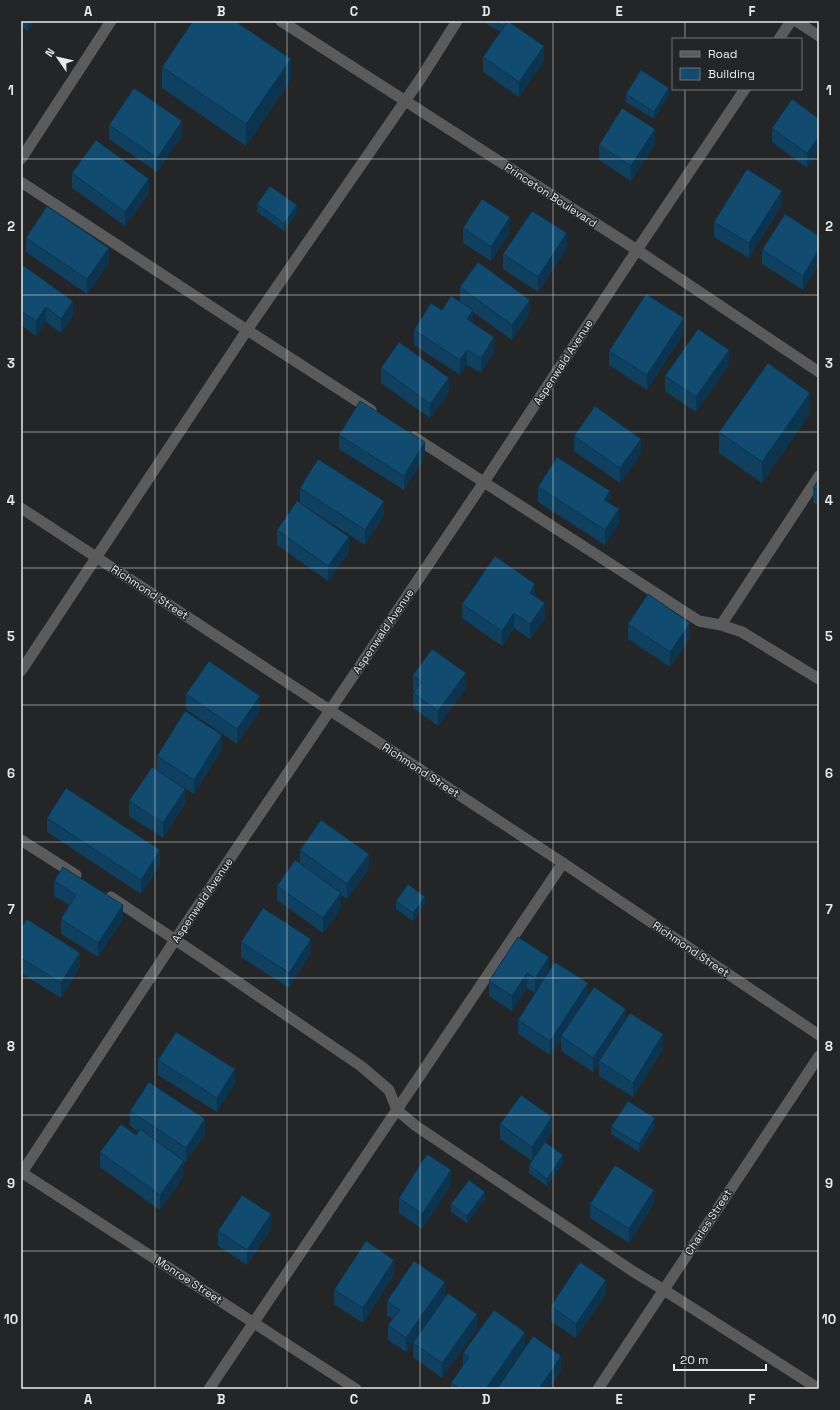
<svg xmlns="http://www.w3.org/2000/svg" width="840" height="1410" font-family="'Space Grotesk',sans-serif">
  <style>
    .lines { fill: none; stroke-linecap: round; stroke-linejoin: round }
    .service { stroke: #5c5b5c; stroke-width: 11 }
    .minor { stroke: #5c5b5c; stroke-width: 11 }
    .tertiary { stroke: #5c5b5c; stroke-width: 11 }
    .wall { fill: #0f4060 }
    .shaded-wall { fill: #0c344e }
    .building { fill: #114b70; stroke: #0c344e }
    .grid { fill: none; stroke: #e7e9ea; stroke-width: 1; stroke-opacity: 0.55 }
    .labels { text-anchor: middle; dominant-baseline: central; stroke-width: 3; stroke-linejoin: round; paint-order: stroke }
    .street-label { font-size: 11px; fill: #e7e9ea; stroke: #232527 }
    .neatline { fill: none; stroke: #e7e9ea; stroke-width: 1.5 }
    .grid-label { font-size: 13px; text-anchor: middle; font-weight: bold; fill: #e7e9ea }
  </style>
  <rect width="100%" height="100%" fill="#232527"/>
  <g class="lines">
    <g class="service">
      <path d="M796,21L819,36"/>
      <path d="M21,182L247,330L371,410"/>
      <path d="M414,437L699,621L721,625L742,632L819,679"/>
      <path d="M721,625L819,476"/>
      <path d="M21,671L247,330L421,78L457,21"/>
      <path d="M21,840L76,875"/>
      <path d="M111,897L201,957L361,1066L389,1090L397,1110L416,1126L634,1272L664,1290L819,1389"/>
      <path d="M209,1389L563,863"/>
    </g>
    <g class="minor">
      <path d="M281,21L637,250L819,372"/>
      <path d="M779,39L791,21"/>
      <path d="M21,1172L356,1389"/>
      <path d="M21,1174L175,940L484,482L637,250L745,89"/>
      <path d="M598,1389L819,1056"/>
    </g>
    <g class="tertiary">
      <path d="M21,159L111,21"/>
      <path d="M21,508L563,863L819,1035"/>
    </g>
  </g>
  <g class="wall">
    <path d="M21,21H35L28,31L21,26Z"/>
    <path d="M485,21H514L512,23L544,61L519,97L483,72V57L501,32L485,23Z"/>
    <path d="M162,67L291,80L246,146L162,88Z"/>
    <path d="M626,94L669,95L654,119L626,102Z"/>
    <path d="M819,119L807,168L772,142V128Z"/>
    <path d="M109,125L182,136L157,172L109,139Z"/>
    <path d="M655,144L631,181L599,160V145Z"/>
    <path d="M72,173L149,193L125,226L72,188Z"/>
    <path d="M257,204L297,213L284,231L257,212Z"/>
    <path d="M782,205L749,258L714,237V222Z"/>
    <path d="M463,228L510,232L491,261L463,243Z"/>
    <path d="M819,236V264L803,290L762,264V250Z"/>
    <path d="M26,238L109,263L87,294L26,252Z"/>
    <path d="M567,248L538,292L503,269V254Z"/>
    <path d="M21,264L73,316L61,333L46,322L36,336L21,325Z"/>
    <path d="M460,287L530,314L512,340L473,312V323L494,352L481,373L467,365L460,375L414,345V330L442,310L460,301Z"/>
    <path d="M684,333L647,390L609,365V351Z"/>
    <path d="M729,365L696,412L665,391V376Z"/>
    <path d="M381,368L449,393L430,418L381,383Z"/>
    <path d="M810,414L762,483L719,453V432Z"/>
    <path d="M339,435L425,457L404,490L339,449Z"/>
    <path d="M574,436L641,454L620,483L574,451Z"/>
    <path d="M819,479V506L813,502V488Z"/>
    <path d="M538,487L610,504L619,524L605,545L538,502Z"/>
    <path d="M300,488L384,516L365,545L300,503Z"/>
    <path d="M277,530L349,552L328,581L277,545Z"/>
    <path d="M535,597L545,618L530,639L514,628L502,646L462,618V604Z"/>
    <path d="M628,624L690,638L670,667L628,639Z"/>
    <path d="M413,675L466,688L438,726L413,708V693L415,692L413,690Z"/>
    <path d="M186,694L260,711L237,744L186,709Z"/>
    <path d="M222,749L194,794L185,788V804L163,838L129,816V801L157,770V756Z"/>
    <path d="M47,818L160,865L141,894L47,832Z"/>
    <path d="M300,850L369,869L347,899L341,895V908L323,933L277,900V886L300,864Z"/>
    <path d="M54,881L123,919L98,957L61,934V919L69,905L54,896Z"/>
    <path d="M396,901L425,904L413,921L396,909Z"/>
    <path d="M21,928L80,967L61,998L21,973Z"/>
    <path d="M518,937L549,972L626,1019L663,1049L633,1097L599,1076V1064L593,1072L561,1051V1039L550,1055L518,1034V1020L535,993L527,988L512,1011L489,996V981Z"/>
    <path d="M241,942L311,953L289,988L241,957Z"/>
    <path d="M158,1060L235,1084L217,1112L158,1075Z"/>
    <path d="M130,1111L205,1134L186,1162L184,1161V1176L160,1210L100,1167V1152L136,1135L138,1131L130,1126Z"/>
    <path d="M500,1124L552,1132L545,1142L563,1163L547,1186L529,1173V1165L532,1161L500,1139Z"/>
    <path d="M655,1126L639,1152L611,1134V1127Z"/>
    <path d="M451,1185L422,1229L399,1213V1198Z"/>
    <path d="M819,1186V1203L818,1202V1187Z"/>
    <path d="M485,1199L467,1223L451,1212V1204Z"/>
    <path d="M590,1204H654L629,1243L590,1218Z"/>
    <path d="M271,1229L247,1265L218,1246V1231Z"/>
    <path d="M394,1275L363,1323L334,1304V1290Z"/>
    <path d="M606,1294L576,1338L551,1321V1306Z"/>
    <path d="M445,1297L406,1352L388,1340V1325L393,1319L387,1315V1301Z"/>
    <path d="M477,1329L442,1378L413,1357V1343Z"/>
    <path d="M525,1346L496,1389H451V1383L463,1366V1353Z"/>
  </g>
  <g class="shaded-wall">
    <path d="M28,21H35L28,31Z"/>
    <path d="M23,29V44L21,46V32Z"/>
    <path d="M544,46V61L519,97V82Z"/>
    <path d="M291,59V80L246,146V124Z"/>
    <path d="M669,88V95L654,119V112Z"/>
    <path d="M182,121V136L157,172V158Z"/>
    <path d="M655,129V144L631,181V166Z"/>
    <path d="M819,137V151L807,168V153Z"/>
    <path d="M149,179V193L125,226V212Z"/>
    <path d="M782,191V205L749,258V243Z"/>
    <path d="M297,205V213L284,231V224Z"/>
    <path d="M510,217V232L491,261V247Z"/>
    <path d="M567,233V248L538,292V277Z"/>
    <path d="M109,248V263L87,294V279Z"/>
    <path d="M819,249V264L803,290V276Z"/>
    <path d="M530,300V314L512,340V325Z"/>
    <path d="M73,301V316L61,333V319Z"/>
    <path d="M46,307V322L36,336V321Z"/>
    <path d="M473,310V324L467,319Z"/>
    <path d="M684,318V333L647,390V375Z"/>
    <path d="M494,337V352L481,373V358Z"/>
    <path d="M467,350V365L460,375V360Z"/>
    <path d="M729,350V365L696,412V397Z"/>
    <path d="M449,378V393L430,418V404Z"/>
    <path d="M810,393V414L762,483V462Z"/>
    <path d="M641,439V454L620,483V468Z"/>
    <path d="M425,442V457L404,490V476Z"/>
    <path d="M610,491V506L604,500Z"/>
    <path d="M384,501V516L365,545V530Z"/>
    <path d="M619,509V524L605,545V530Z"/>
    <path d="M349,537V552L328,581V566Z"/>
    <path d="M535,584V599L530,593Z"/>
    <path d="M545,603V618L530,639V624Z"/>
    <path d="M514,613V628L502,646V631Z"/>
    <path d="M690,623V638L670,667V652Z"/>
    <path d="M466,673V688L438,726V711Z"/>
    <path d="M260,696V711L237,744V729Z"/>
    <path d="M222,735V749L194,794V780Z"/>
    <path d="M185,789V804L163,838V823Z"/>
    <path d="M160,850V865L141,894V880Z"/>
    <path d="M369,854V869L347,899V884Z"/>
    <path d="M341,893V908L323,933V918Z"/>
    <path d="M425,897V904L413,921V913Z"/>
    <path d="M123,905V919L98,957V943Z"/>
    <path d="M311,939V953L289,988V973Z"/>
    <path d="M80,953V967L61,998V983Z"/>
    <path d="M549,957V972L535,993V978Z"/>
    <path d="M527,973V988L512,1011V996Z"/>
    <path d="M588,983V998L561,1036V1039L550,1055V1041Z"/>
    <path d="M626,1009V1023L599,1061V1064L593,1072V1058Z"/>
    <path d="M663,1034V1049L633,1097V1083Z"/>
    <path d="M235,1069V1084L217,1112V1098Z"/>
    <path d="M552,1117V1132L532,1161V1147Z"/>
    <path d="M655,1118V1126L639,1152V1144Z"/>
    <path d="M205,1119V1134L186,1162V1148Z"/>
    <path d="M563,1155V1163L547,1186V1179Z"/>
    <path d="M184,1161V1176L160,1210V1195Z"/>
    <path d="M451,1170V1185L422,1229V1214Z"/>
    <path d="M654,1190V1204L629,1243V1229Z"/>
    <path d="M485,1192V1199L467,1223V1216Z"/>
    <path d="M271,1214V1229L247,1265V1250Z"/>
    <path d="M394,1260V1275L363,1323V1308Z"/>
    <path d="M606,1280V1294L576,1338V1324Z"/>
    <path d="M445,1282V1297L406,1352V1338Z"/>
    <path d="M477,1314V1329L442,1378V1363Z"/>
    <path d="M525,1332V1346L496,1389H486Z"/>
    <path d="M561,1356V1371L549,1389H539Z"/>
  </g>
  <g class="building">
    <path d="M193,21H235L291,59L246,124L162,67Z"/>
    <path d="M495,21H508L504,27Z"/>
    <path d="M508,21L544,46L519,82L483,57Z"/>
    <path d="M641,70L669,88L654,112L626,94Z"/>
    <path d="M134,88L182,121L157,158L109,125Z"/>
    <path d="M792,99L819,119V137L807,153L772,128Z"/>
    <path d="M622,108L655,129L631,166L599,145Z"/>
    <path d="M96,140L149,179L125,212L72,173Z"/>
    <path d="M747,169L782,191L749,243L714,222Z"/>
    <path d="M270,186L297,205L284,224L257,204Z"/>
    <path d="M482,199L510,217L491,247L463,228Z"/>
    <path d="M47,206L109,248L87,279L26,238Z"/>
    <path d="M532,211L567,233L538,277L503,254Z"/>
    <path d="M785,214L819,236V249L803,276L762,250Z"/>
    <path d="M478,262L530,300L512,325L460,287Z"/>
    <path d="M21,264L73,301L61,319L46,307L36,321L21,311Z"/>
    <path d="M646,294L684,318L647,375L609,351Z"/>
    <path d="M451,296L473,310L467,319L494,337L481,358L467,350L460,360L414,330L431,303L442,310Z"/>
    <path d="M698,329L729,350L696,397L665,376Z"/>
    <path d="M399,342L449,378L430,404L381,368Z"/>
    <path d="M768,363L810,393L762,462L719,432Z"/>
    <path d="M360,401L425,442L404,476L339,435Z"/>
    <path d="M595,406L641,439L620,468L574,436Z"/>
    <path d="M557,457L610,491L604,500L619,509L605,530L538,487Z"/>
    <path d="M318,459L384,501L365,530L300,488Z"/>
    <path d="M819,479V491L813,488Z"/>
    <path d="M297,501L349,537L328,566L277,530Z"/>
    <path d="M495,556L535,584L530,593L545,603L530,624L514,613L502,631L462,604Z"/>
    <path d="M648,594L690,623L670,652L628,624Z"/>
    <path d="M432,649L466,673L438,711L413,693L422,682L413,675Z"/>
    <path d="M209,661L260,696L237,729L186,694Z"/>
    <path d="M185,711L222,735L194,780L157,756Z"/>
    <path d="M152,767L185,789L163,823L129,801Z"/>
    <path d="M66,788L160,850L141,880L47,818Z"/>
    <path d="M321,820L369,854L347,884L300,850Z"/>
    <path d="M295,860L341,893L323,918L277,886Z"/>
    <path d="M63,867L123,905L98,943L61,919L76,895L54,881Z"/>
    <path d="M408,884L425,897L413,913L396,901Z"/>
    <path d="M263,908L311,939L289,973L241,942Z"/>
    <path d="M27,919L80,953L61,983L21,958V945L22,943L21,942V928Z"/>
    <path d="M518,937L549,957L535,978L527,973L512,996L489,981Z"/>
    <path d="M555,962L588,983L550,1041L518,1020Z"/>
    <path d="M594,987L626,1009L593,1058L561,1036Z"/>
    <path d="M630,1013L663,1034L633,1083L599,1061Z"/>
    <path d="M176,1032L235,1069L217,1098L158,1060Z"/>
    <path d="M149,1082L205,1119L186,1148L130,1111Z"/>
    <path d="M521,1095L552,1117L532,1147L500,1124Z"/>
    <path d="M628,1101L655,1118L639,1144L611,1127Z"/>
    <path d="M121,1124L136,1135L140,1129L184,1161L160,1195L100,1152Z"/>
    <path d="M545,1142L563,1155L547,1179L529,1165Z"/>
    <path d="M427,1154L451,1170L422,1214L399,1198Z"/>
    <path d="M615,1165L654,1190L629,1229L590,1204Z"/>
    <path d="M469,1180L485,1192L467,1216L451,1204Z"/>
    <path d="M242,1195L271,1214L247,1250L218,1231Z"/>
    <path d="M366,1241L394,1260L363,1308L334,1290Z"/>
    <path d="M414,1261L445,1282L406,1338L388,1325L400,1310L387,1301Z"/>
    <path d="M580,1262L606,1280L576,1324L551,1306Z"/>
    <path d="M448,1293L477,1314L442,1363L413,1343Z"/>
    <path d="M494,1310L525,1332L486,1389H461L451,1383L469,1357L463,1353Z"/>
    <path d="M533,1336L561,1356L539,1389H497Z"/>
  </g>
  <path class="grid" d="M155,21V1389M287,21V1389M420,21V1389M553,21V1389M685,21V39M685,89V1389M21,159H819M21,295H819M21,432H819M21,568H819M21,705H819M21,842H819M21,978H819M21,1115H819M21,1251H819"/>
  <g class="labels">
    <g class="street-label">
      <text transform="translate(551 195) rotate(33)">Princeton Boulevard</text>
      <text transform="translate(563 362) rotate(-57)">Aspenwald Avenue</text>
      <text transform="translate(150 592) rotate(33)">Richmond Street</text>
      <text transform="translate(383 631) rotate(-56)">Aspenwald Avenue</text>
      <text transform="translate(421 770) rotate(33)">Richmond Street</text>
      <text transform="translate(202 900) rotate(-56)">Aspenwald Avenue</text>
      <text transform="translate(691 949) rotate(34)">Richmond Street</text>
      <text transform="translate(708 1222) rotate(-57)">Charles Street</text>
      <text transform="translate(189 1280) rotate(33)">Monroe Street</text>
    </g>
  </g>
  <rect width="840" height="1410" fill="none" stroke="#232527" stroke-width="44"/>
  <rect x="672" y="38" width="130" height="52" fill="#232527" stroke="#717375"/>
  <rect x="680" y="51" width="20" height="6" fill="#5c5b5c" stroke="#717375"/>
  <text x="708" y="58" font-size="12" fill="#e7e9ea">Road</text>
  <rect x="680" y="68" width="20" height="12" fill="#114b70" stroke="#717375"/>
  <text x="708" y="78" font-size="12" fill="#e7e9ea">Building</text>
  <g transform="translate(58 58) rotate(304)" stroke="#232527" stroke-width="3" paint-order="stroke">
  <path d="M0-3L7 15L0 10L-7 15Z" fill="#e7e9ea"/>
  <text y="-6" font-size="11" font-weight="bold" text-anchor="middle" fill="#e7e9ea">N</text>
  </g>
  <path d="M674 1364v6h92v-6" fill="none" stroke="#e7e9ea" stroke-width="2"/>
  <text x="680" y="1364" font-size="12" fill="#e7e9ea" stroke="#232527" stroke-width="3" paint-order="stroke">20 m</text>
  <rect x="22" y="22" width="796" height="1366" class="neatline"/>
  <g class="grid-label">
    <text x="88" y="16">A</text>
    <text x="221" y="16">B</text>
    <text x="354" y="16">C</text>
    <text x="486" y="16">D</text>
    <text x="619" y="16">E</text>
    <text x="752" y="16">F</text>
    <text x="11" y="95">1</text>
    <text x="829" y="95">1</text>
    <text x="11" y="231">2</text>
    <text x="829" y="231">2</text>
    <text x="11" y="368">3</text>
    <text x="829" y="368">3</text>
    <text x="11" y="505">4</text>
    <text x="829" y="505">4</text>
    <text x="11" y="641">5</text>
    <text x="829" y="641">5</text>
    <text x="11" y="778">6</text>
    <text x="829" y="778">6</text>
    <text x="11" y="914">7</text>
    <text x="829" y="914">7</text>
    <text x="11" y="1051">8</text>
    <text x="829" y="1051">8</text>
    <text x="11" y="1188">9</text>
    <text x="829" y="1188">9</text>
    <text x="11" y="1324">10</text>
    <text x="829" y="1324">10</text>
    <text x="88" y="1404">A</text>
    <text x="221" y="1404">B</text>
    <text x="354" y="1404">C</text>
    <text x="486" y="1404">D</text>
    <text x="619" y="1404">E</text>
    <text x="752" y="1404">F</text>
  </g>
</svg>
